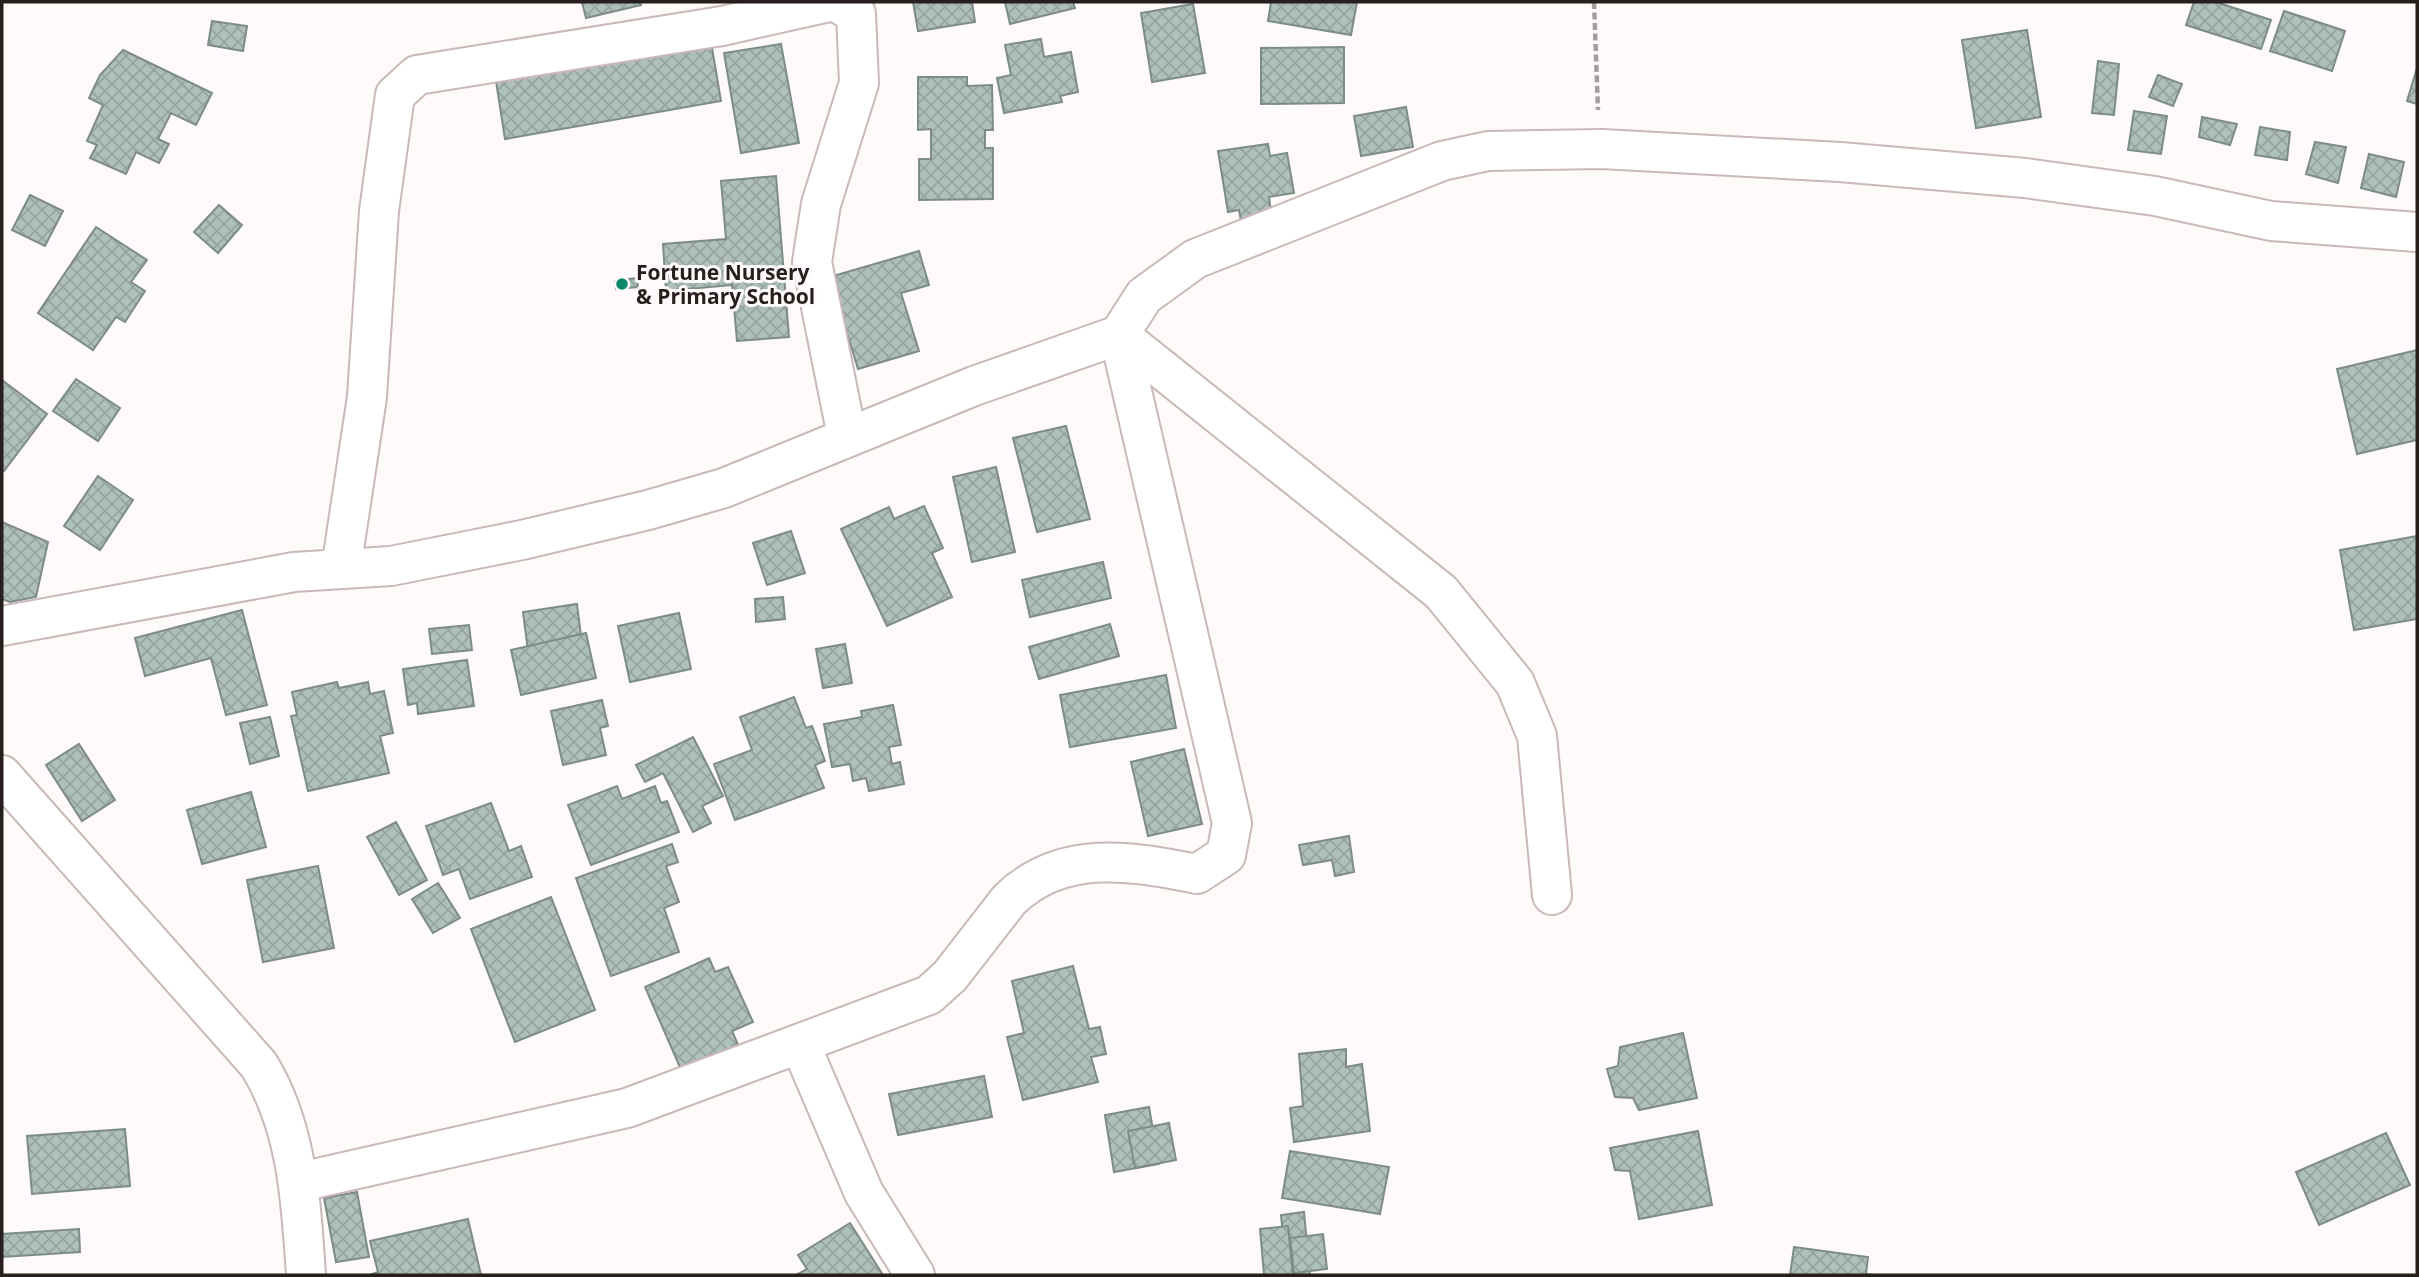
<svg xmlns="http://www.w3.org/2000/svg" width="2419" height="1277" font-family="'Open Sans',sans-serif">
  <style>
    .building { fill: url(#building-cross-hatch); stroke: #7d8c86; stroke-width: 2 }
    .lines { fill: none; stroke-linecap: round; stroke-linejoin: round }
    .minor-casing { stroke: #cab9b6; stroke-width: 42 }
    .path { stroke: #a29e9d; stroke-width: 4.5; stroke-dasharray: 7 3.5; stroke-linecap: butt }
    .minor { stroke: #fff; stroke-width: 38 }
    .poi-dot { fill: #0c896c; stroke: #fdfaf9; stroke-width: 2.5 }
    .labels { text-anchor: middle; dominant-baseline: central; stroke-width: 6; stroke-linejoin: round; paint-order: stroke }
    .poi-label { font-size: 21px; font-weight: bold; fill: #261f1e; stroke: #fdfaf9; text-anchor: start }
  </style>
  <defs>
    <pattern id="building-cross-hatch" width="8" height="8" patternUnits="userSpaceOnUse" patternTransform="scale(1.75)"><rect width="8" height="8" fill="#afbfb9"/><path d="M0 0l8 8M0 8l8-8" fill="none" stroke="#96a49f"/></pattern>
  </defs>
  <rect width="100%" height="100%" fill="#fdfaf9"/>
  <g class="building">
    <path d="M582,2H640L641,5L586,18Z"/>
    <path d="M913,2H972L975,22L918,31Z"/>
    <path d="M1005,2H1073L1075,8L1010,24Z"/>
    <path d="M1271,2H1357L1351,35L1268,21Z"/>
    <path d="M2194,2H2216L2271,20L2261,49L2186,25Z"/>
    <path d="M1193,4L1205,73L1152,82L1141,13Z"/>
    <path d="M2284,11L2345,31L2332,71L2270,51Z"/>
    <path d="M212,21L247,26L243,51L208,45Z"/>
    <path d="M2027,30L2041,117L1976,128L1962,40Z"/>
    <path d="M1041,39L1044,57L1071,52L1078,92L1060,96L1062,102L1004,113L997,78L1011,75L1005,45Z"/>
    <path d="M711,42L721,101L505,139L496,81Z"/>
    <path d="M781,44L799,143L741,153L724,53Z"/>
    <path d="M1344,47V103L1261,104V48Z"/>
    <path d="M123,50L212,93L196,125L171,113L158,139L169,144L159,163L136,152L126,174L90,158L97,145L87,141L103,105L89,98L100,75Z"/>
    <path d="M2098,61L2119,64L2114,115L2092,113Z"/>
    <path d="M2417,68V104L2407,101Z"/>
    <path d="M2158,75L2182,84L2173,106L2149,97Z"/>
    <path d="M918,77H967V86L992,85L993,130H985V148H993V199L919,200V159H931V129L918,130Z"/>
    <path d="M1406,107L1413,147L1361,156L1354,116Z"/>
    <path d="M2134,111L2167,116L2161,154L2128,150Z"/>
    <path d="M2202,117L2237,124L2230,145L2199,137Z"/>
    <path d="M2260,127L2290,132L2287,160L2255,155Z"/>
    <path d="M2315,142L2346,147L2338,183L2306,174Z"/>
    <path d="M1268,144L1270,156L1287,153L1294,193L1269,197L1272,220L1242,226L1239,210L1228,212L1218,151Z"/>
    <path d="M2369,154L2404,162L2396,197L2361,188Z"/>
    <path d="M776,176L789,337L737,341L732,285L666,291L663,244L726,239L721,181Z"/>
    <path d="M30,195L63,211L45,246L12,230Z"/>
    <path d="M219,205L242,225L218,253L194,232Z"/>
    <path d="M96,227L147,260L131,282L145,291L125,322L116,317L93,350L38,313Z"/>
    <path d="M919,251L929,285L901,293L919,351L858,369L830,277Z"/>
    <path d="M637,278L638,287L616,289L615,281Z"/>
    <path d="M2417,350V440L2357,454L2337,369Z"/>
    <path d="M76,379L120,408L98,441L53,411Z"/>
    <path d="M2,380L47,414L4,471L2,469Z"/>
    <path d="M1066,426L1090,519L1037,532L1013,438Z"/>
    <path d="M996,467L1015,552L972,562L953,477Z"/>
    <path d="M98,476L133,500L100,550L64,526Z"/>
    <path d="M924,506L943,548L932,553L952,597L887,626L841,529L889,507L894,519Z"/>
    <path d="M2,522L48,542L36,597L10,602L2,599Z"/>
    <path d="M791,531L805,573L767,585L753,543Z"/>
    <path d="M2417,536V619L2354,630L2340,550Z"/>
    <path d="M1103,562L1111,598L1030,617L1022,580Z"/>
    <path d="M783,597L785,619L756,622L755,599Z"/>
    <path d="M577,604L584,660L530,667L523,612Z"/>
    <path d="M242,610L267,705L226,715L211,658L145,676L135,638Z"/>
    <path d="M679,613L691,669L630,682L618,626Z"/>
    <path d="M1110,624L1119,656L1039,679L1029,647Z"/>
    <path d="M469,625L472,650L432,654L429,629Z"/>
    <path d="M586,633L596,678L521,695L511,650Z"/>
    <path d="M845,644L852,683L823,688L816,649Z"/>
    <path d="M467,660L474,706L418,714L417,703L408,705L403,669Z"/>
    <path d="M1166,675L1176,728L1070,747L1060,695Z"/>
    <path d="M337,682L339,688L368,682L370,694L384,691L393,733L380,736L389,773L308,791L291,716L297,715L292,692Z"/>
    <path d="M794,697L806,728L812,726L825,761L815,765L824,788L735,820L714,764L752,750L740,717Z"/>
    <path d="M602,700L608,726L600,728L606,755L563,765L551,711Z"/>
    <path d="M893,705L901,745L889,747L892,764L900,762L904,784L869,791L866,778L853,781L850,764L832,767L824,724L862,717L861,711Z"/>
    <path d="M270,717L279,756L250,764L240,723Z"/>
    <path d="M693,737L723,796L702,806L711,823L693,832L663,773L645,782L636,765Z"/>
    <path d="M79,744L115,800L82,821L46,765Z"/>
    <path d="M1184,749L1202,824L1148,836L1131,762Z"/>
    <path d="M617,786L622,799L655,786L661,803L667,801L679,832L591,865L568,805Z"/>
    <path d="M251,792L266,847L202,864L187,810Z"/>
    <path d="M491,803L509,851L521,846L532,877L470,899L459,869L443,875L426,826Z"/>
    <path d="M396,822L427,880L399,895L367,837Z"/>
    <path d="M1349,836L1354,872L1335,876L1332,860L1303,865L1299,845Z"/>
    <path d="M672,844L678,862L666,866L679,902L664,908L679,952L611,976L576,878Z"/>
    <path d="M318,866L334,948L263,962L247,880Z"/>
    <path d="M438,883L460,918L433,933L412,899Z"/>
    <path d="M551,897L595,1010L515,1042L471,929Z"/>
    <path d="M709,958L715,972L728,967L753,1022L732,1031L739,1047L682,1072L645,987Z"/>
    <path d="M1073,966L1089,1029L1100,1027L1106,1054L1091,1057L1098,1082L1023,1100L1007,1037L1024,1033L1012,981Z"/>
    <path d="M1683,1033L1697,1098L1639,1110L1633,1098L1615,1097L1607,1069L1618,1066L1620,1047Z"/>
    <path d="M1346,1049V1067L1362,1064L1370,1131L1294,1142L1290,1108L1303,1106L1299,1054Z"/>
    <path d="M984,1076L992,1117L898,1135L889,1094Z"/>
    <path d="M1149,1107L1159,1164L1114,1172L1105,1115Z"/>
    <path d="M1169,1123L1176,1160L1135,1168L1128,1131Z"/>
    <path d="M125,1129L130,1186L32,1194L27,1136Z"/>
    <path d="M1698,1131L1712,1205L1639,1219L1630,1171L1615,1170L1610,1148Z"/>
    <path d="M2386,1133L2410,1185L2319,1225L2296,1172Z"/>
    <path d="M1290,1151L1389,1167L1380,1214L1282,1198Z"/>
    <path d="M357,1192L369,1257L336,1262L324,1198Z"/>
    <path d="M1304,1212L1310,1275H1287L1281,1215Z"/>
    <path d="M468,1219L481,1275H369L378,1272L370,1241Z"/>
    <path d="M850,1223L883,1275H796L807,1269L798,1255Z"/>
    <path d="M1288,1226L1293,1275H1264L1260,1229Z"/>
    <path d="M79,1229L80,1252L2,1257V1234Z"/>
    <path d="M1323,1234L1327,1269L1294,1273L1290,1238Z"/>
    <path d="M1794,1247L1868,1257L1866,1274L1875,1275H1790Z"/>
  </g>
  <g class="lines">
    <defs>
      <g id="minor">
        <path d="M836,2L856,14L859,83L821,204L812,262L847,436"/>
        <path d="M341,569L367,397L379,211L395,95L417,75L722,26L829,2"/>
        <path d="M2,626L294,572L391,566L522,540L648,510L724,488L974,386L1119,335L1441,592L1515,683L1537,736L1552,895"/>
        <path d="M2,775L259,1065C298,1129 301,1203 306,1275"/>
        <path d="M801,1046L864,1193L915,1275"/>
        <path d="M300,1182L627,1108L929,995L950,976L1009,900C1062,848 1132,861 1197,874L1226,855L1232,823L1119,335L1144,296L1195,259L1442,161L1488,151L1602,149L1840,162L2025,178L2155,196L2271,221L2417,232"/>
      </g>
    </defs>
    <use href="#minor" class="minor-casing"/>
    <path class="path" d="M1594,2L1598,110"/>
    <use href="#minor" class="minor"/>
  </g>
  <circle class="poi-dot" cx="622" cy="284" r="7"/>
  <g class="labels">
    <g class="poi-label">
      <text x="636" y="272">Fortune Nursery<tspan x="636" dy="24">&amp; Primary School</tspan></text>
    </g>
  </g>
  <rect width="2419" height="1277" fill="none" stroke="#261f1e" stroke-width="7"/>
</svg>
